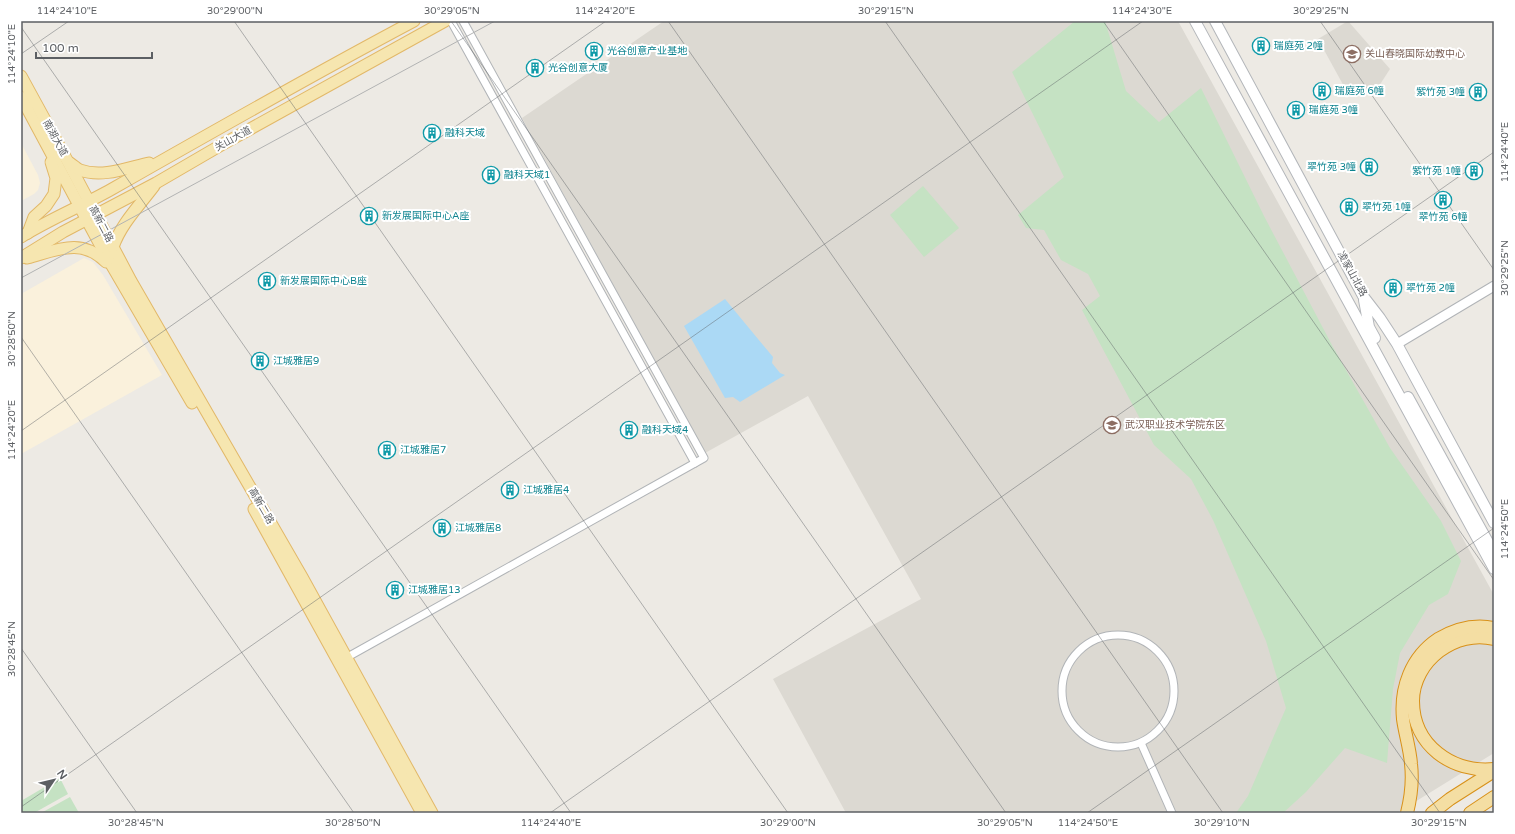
<svg xmlns="http://www.w3.org/2000/svg" width="1515" height="834" font-family="'Varela Round','Noto Sans SC',sans-serif">
  <style>
    .commercial { fill: #faf1dc }
    .education { fill: #dcd9d2 }
    .green { fill: #c5e2c3 }
    .water { fill: #abd9f5 }
    .lines { fill: none; stroke-linecap: round; stroke-linejoin: round }
    .minor-casing { stroke: #b1b4b7; stroke-width: 9 }
    .tertiary-casing { stroke: #b1b4b7; stroke-width: 11 }
    .secondary-casing { stroke: #b3b6ba; stroke-width: 12 }
    .primary-casing { stroke: #e2b868; stroke-width: 13 }
    .trunk-casing { stroke: #d89119; stroke-width: 14 }
    .minor { stroke: #fff; stroke-width: 7 }
    .tertiary { stroke: #fff; stroke-width: 9 }
    .secondary { stroke: #fff; stroke-width: 10 }
    .primary { stroke: #f6e6b0; stroke-width: 11 }
    .trunk { stroke: #f4dea3; stroke-width: 12 }
    .tram { stroke: #b2b3b3; stroke-width: 1 }
    .ticks { fill: none; stroke: #5c5f63; stroke-width: 1; stroke-opacity: 0.45 }
    .labels { text-anchor: middle; dominant-baseline: central; stroke-width: 4; stroke-linejoin: round; paint-order: stroke }
    .culture-label { font-size: 10px; fill: #0d838f; stroke: #fff; text-anchor: start }
    .education-label { font-size: 10px; fill: #785e54; stroke: #fff; text-anchor: start }
    .street-label { font-size: 10px; fill: #5c5f63; stroke: #fff }
    .neatline { fill: none; stroke: #5c5f63; stroke-width: 1.5 }
    .ticks-label { font-size: 10px; text-anchor: middle; fill: #5c5f63 }
  </style>
  <rect width="100%" height="100%" fill="#edeae4"/>
  <g class="commercial">
    <path d="M21,143L38,175L40,183L38,190L34,194L21,201Z"/>
    <path d="M84,258L93,262L103,275L162,375L21,454V294Z"/>
  </g>
  <g class="education">
    <path d="M664,21H1178L1494,595V753L1397,813H846L773,679L921,599L808,396L705,453L522,118Z"/>
    <path d="M1348,21L1390,69L1377,89L1346,90L1318,39Z"/>
  </g>
  <g class="green">
    <path d="M1075,21H1105L1126,91L1159,122L1201,88L1264,216L1333,347L1390,448L1441,521L1461,561L1448,594L1429,605L1400,653L1393,689L1387,763L1345,748L1306,792L1283,813H1236L1248,796L1286,708L1266,641L1213,520L1191,479L1154,445L1082,310L1100,296L1088,274L1061,260L1044,230L1026,228L1018,215L1064,177L1012,72Z"/>
    <path d="M923,186L959,228L924,257L890,215Z"/>
    <path d="M60,778L68,794L34,813H21V801Z"/>
    <path d="M70,797L79,813H41Z"/>
  </g>
  <path class="water" d="M725,299L773,357L772,363L780,373L785,375L740,402L733,397L725,398L684,326Z"/>
  <g class="lines">
    <defs>
      <g id="minor">
        <path d="M451,21L695,463"/>
        <circle cx="1118" cy="691" r="56"/>
        <path d="M344,659L704,458L463,21"/>
        <path d="M1141,743L1172,813"/>
      </g>
      <path id="tertiary" d="M1397,344L1494,286"/>
      <g id="secondary">
        <path d="M1195,21L1494,569"/>
        <path d="M1215,21L1363,296L1380,318L1397,344L1494,523"/>
        <path d="M1364,300L1369,327L1375,338"/>
        <path d="M1408,397L1494,553"/>
      </g>
      <g id="primary">
        <path d="M21,76L68,162L131,281L302,577L432,813"/>
        <path d="M21,97L104,252L192,403"/>
        <path d="M70,163C73,165 77,169 80,170C102,178 127,168 149,163"/>
        <path d="M28,233L34,217L46,206L54,194L56,178L51,162"/>
        <path d="M21,237C50,219 82,206 112,189C212,132 312,75 414,21"/>
        <path d="M113,247C121,224 139,206 154,186"/>
        <path d="M21,258L63,232L156,183L223,144L445,21"/>
        <path d="M27,258C57,250 81,237 106,262"/>
        <path d="M254,509L422,813"/>
      </g>
      <g id="trunk">
        <path d="M1494,639C1456,629 1413,661 1413,701C1413,745 1452,773 1494,769"/>
        <path d="M1407,813C1411,797 1413,781 1411,764C1410,749 1405,734 1403,719C1400,688 1411,657 1438,639C1455,629 1475,624 1494,628"/>
        <path d="M1432,813L1450,799L1494,771"/>
        <path d="M1470,813L1494,797"/>
      </g>
    </defs>
    <use href="#minor" class="minor-casing"/>
    <use href="#tertiary" class="tertiary-casing"/>
    <use href="#secondary" class="secondary-casing"/>
    <use href="#primary" class="primary-casing"/>
    <use href="#trunk" class="trunk-casing"/>
    <use href="#minor" class="minor"/>
    <use href="#tertiary" class="tertiary"/>
    <use href="#secondary" class="secondary"/>
    <use href="#primary" class="primary"/>
    <use href="#trunk" class="trunk"/>
    <path class="tram" d="M21,278L495,21"/>
  </g>
  <path class="ticks" d="M234,21L788,813M451,21L1006,813M668,21L1223,813M885,21L1440,813M1103,21L1494,580M1320,21L1494,270M21,27L571,813M21,54L69,21M21,337L354,813M21,431L606,21M21,648L137,813M21,807L1143,21M550,813L1494,152M1087,813L1494,528"/>
  <defs>
    <symbol id="building-ring" viewBox="-11 -11 22 22"><circle r="9.5" fill="#fff" stroke="#0f9aa8" stroke-width="1.5"/><path d="M-4-6H4V6H1V3H-1V6H-4ZM-2.5-4.3h1.7v1.8h-1.7ZM.8-4.3h1.7v1.8H.8ZM-2.5-1h1.7V.8h-1.7ZM.8-1h1.7V.8H.8Z" fill="#0f9aa8"/></symbol>
    <symbol id="school-ring" viewBox="-11 -11 22 22"><circle r="9.5" fill="#fff" stroke="#8d6e63" stroke-width="1.5"/><path d="M0-5L7-2L0 1L-7-2ZM-4 1L0 2.5L4 1V4Q0 6-4 4Z" fill="#8d6e63"/></symbol>
    <symbol id="university-ring" viewBox="-11 -11 22 22"><circle r="9.5" fill="#fff" stroke="#8d6e63" stroke-width="1.5"/><path d="M0-5L7-2L0 1L-7-2ZM-4 1L0 2.5L4 1V4Q0 6-4 4Z" fill="#8d6e63"/></symbol>
  </defs>
  <g fill-rule="evenodd">
    <use href="#building-ring" x="1251" y="36" width="20" height="20"/>
    <use href="#building-ring" x="584" y="41" width="20" height="20"/>
    <use href="#school-ring" x="1342" y="44" width="20" height="20"/>
    <use href="#building-ring" x="525" y="58" width="20" height="20"/>
    <use href="#building-ring" x="1312" y="81" width="20" height="20"/>
    <use href="#building-ring" x="1468" y="82" width="20" height="20"/>
    <use href="#building-ring" x="1286" y="100" width="20" height="20"/>
    <use href="#building-ring" x="422" y="123" width="20" height="20"/>
    <use href="#building-ring" x="1359" y="157" width="20" height="20"/>
    <use href="#building-ring" x="1464" y="161" width="20" height="20"/>
    <use href="#building-ring" x="481" y="165" width="20" height="20"/>
    <use href="#building-ring" x="1433" y="190" width="20" height="20"/>
    <use href="#building-ring" x="1339" y="197" width="20" height="20"/>
    <use href="#building-ring" x="359" y="206" width="20" height="20"/>
    <use href="#building-ring" x="257" y="271" width="20" height="20"/>
    <use href="#building-ring" x="1383" y="278" width="20" height="20"/>
    <use href="#building-ring" x="250" y="351" width="20" height="20"/>
    <use href="#university-ring" x="1102" y="415" width="20" height="20"/>
    <use href="#building-ring" x="619" y="420" width="20" height="20"/>
    <use href="#building-ring" x="377" y="440" width="20" height="20"/>
    <use href="#building-ring" x="500" y="480" width="20" height="20"/>
    <use href="#building-ring" x="432" y="518" width="20" height="20"/>
    <use href="#building-ring" x="385" y="580" width="20" height="20"/>
  </g>
  <g class="labels">
    <g class="culture-label">
      <text x="1274" y="46">瑞庭苑 2幢</text>
      <text x="607" y="51">光谷创意产业基地</text>
      <text x="548" y="68">光谷创意大厦</text>
      <text x="1335" y="91">瑞庭苑 6幢</text>
      <text x="1465" y="92" text-anchor="end">紫竹苑 3幢</text>
      <text x="1309" y="110">瑞庭苑 3幢</text>
      <text x="445" y="133">融科天域</text>
      <text x="1356" y="167" text-anchor="end">翠竹苑 3幢</text>
      <text x="1461" y="171" text-anchor="end">紫竹苑 1幢</text>
      <text x="504" y="175">融科天域1</text>
      <text x="1362" y="207">翠竹苑 1幢</text>
      <text x="382" y="216">新发展国际中心A座</text>
      <text x="1443" y="217" text-anchor="middle">翠竹苑 6幢</text>
      <text x="280" y="281">新发展国际中心B座</text>
      <text x="1406" y="288">翠竹苑 2幢</text>
      <text x="273" y="361">江城雅居9</text>
      <text x="642" y="430">融科天域4</text>
      <text x="400" y="450">江城雅居7</text>
      <text x="523" y="490">江城雅居4</text>
      <text x="455" y="528">江城雅居8</text>
      <text x="408" y="590">江城雅居13</text>
    </g>
    <g class="education-label">
      <text x="1365" y="54">关山春晓国际幼教中心</text>
      <text x="1125" y="425">武汉职业技术学院东区</text>
    </g>
    <g class="street-label">
      <text transform="translate(55 138) rotate(61)">南湖大道</text>
      <text transform="translate(233 139) rotate(-29)">关山大道</text>
      <text transform="translate(101 224) rotate(62)">高新二路</text>
      <text transform="translate(1352 274) rotate(61)">凌家山北路</text>
      <text transform="translate(261 506) rotate(60)">高新二路</text>
    </g>
  </g>
  <rect width="1515" height="834" fill="none" stroke="#ffffff" stroke-width="44"/>
  <g transform="translate(54 780) rotate(55)" stroke="#ffffff" stroke-width="3" paint-order="stroke">
  <path d="M0-3L7 15L0 10L-7 15Z" fill="#5c5f63"/>
  <text y="-6" font-size="11" font-weight="bold" text-anchor="middle" fill="#5c5f63">N</text>
  </g>
  <path d="M36 52v6h116v-6" fill="none" stroke="#5c5f63" stroke-width="2"/>
  <text x="42" y="52" font-size="12" fill="#5c5f63" stroke="#ffffff" stroke-width="3" paint-order="stroke">100 m</text>
  <rect x="22" y="22" width="1471" height="790" class="neatline"/>
  <g class="ticks-label">
    <text x="67" y="14">114°24'10"E</text>
    <text x="235" y="14">30°29'00"N</text>
    <text x="452" y="14">30°29'05"N</text>
    <text x="605" y="14">114°24'20"E</text>
    <text x="886" y="14">30°29'15"N</text>
    <text x="1142" y="14">114°24'30"E</text>
    <text x="1321" y="14">30°29'25"N</text>
    <text transform="translate(11 54) rotate(-90)" y="4">114°24'10"E</text>
    <text transform="translate(1504 152) rotate(-90)" y="4">114°24'40"E</text>
    <text transform="translate(1504 268) rotate(-90)" y="4">30°29'25"N</text>
    <text transform="translate(11 339) rotate(-90)" y="4">30°28'50"N</text>
    <text transform="translate(11 430) rotate(-90)" y="4">114°24'20"E</text>
    <text transform="translate(1504 529) rotate(-90)" y="4">114°24'50"E</text>
    <text transform="translate(11 649) rotate(-90)" y="4">30°28'45"N</text>
    <text x="136" y="826">30°28'45"N</text>
    <text x="353" y="826">30°28'50"N</text>
    <text x="551" y="826">114°24'40"E</text>
    <text x="788" y="826">30°29'00"N</text>
    <text x="1005" y="826">30°29'05"N</text>
    <text x="1088" y="826">114°24'50"E</text>
    <text x="1222" y="826">30°29'10"N</text>
    <text x="1439" y="826">30°29'15"N</text>
  </g>
</svg>
